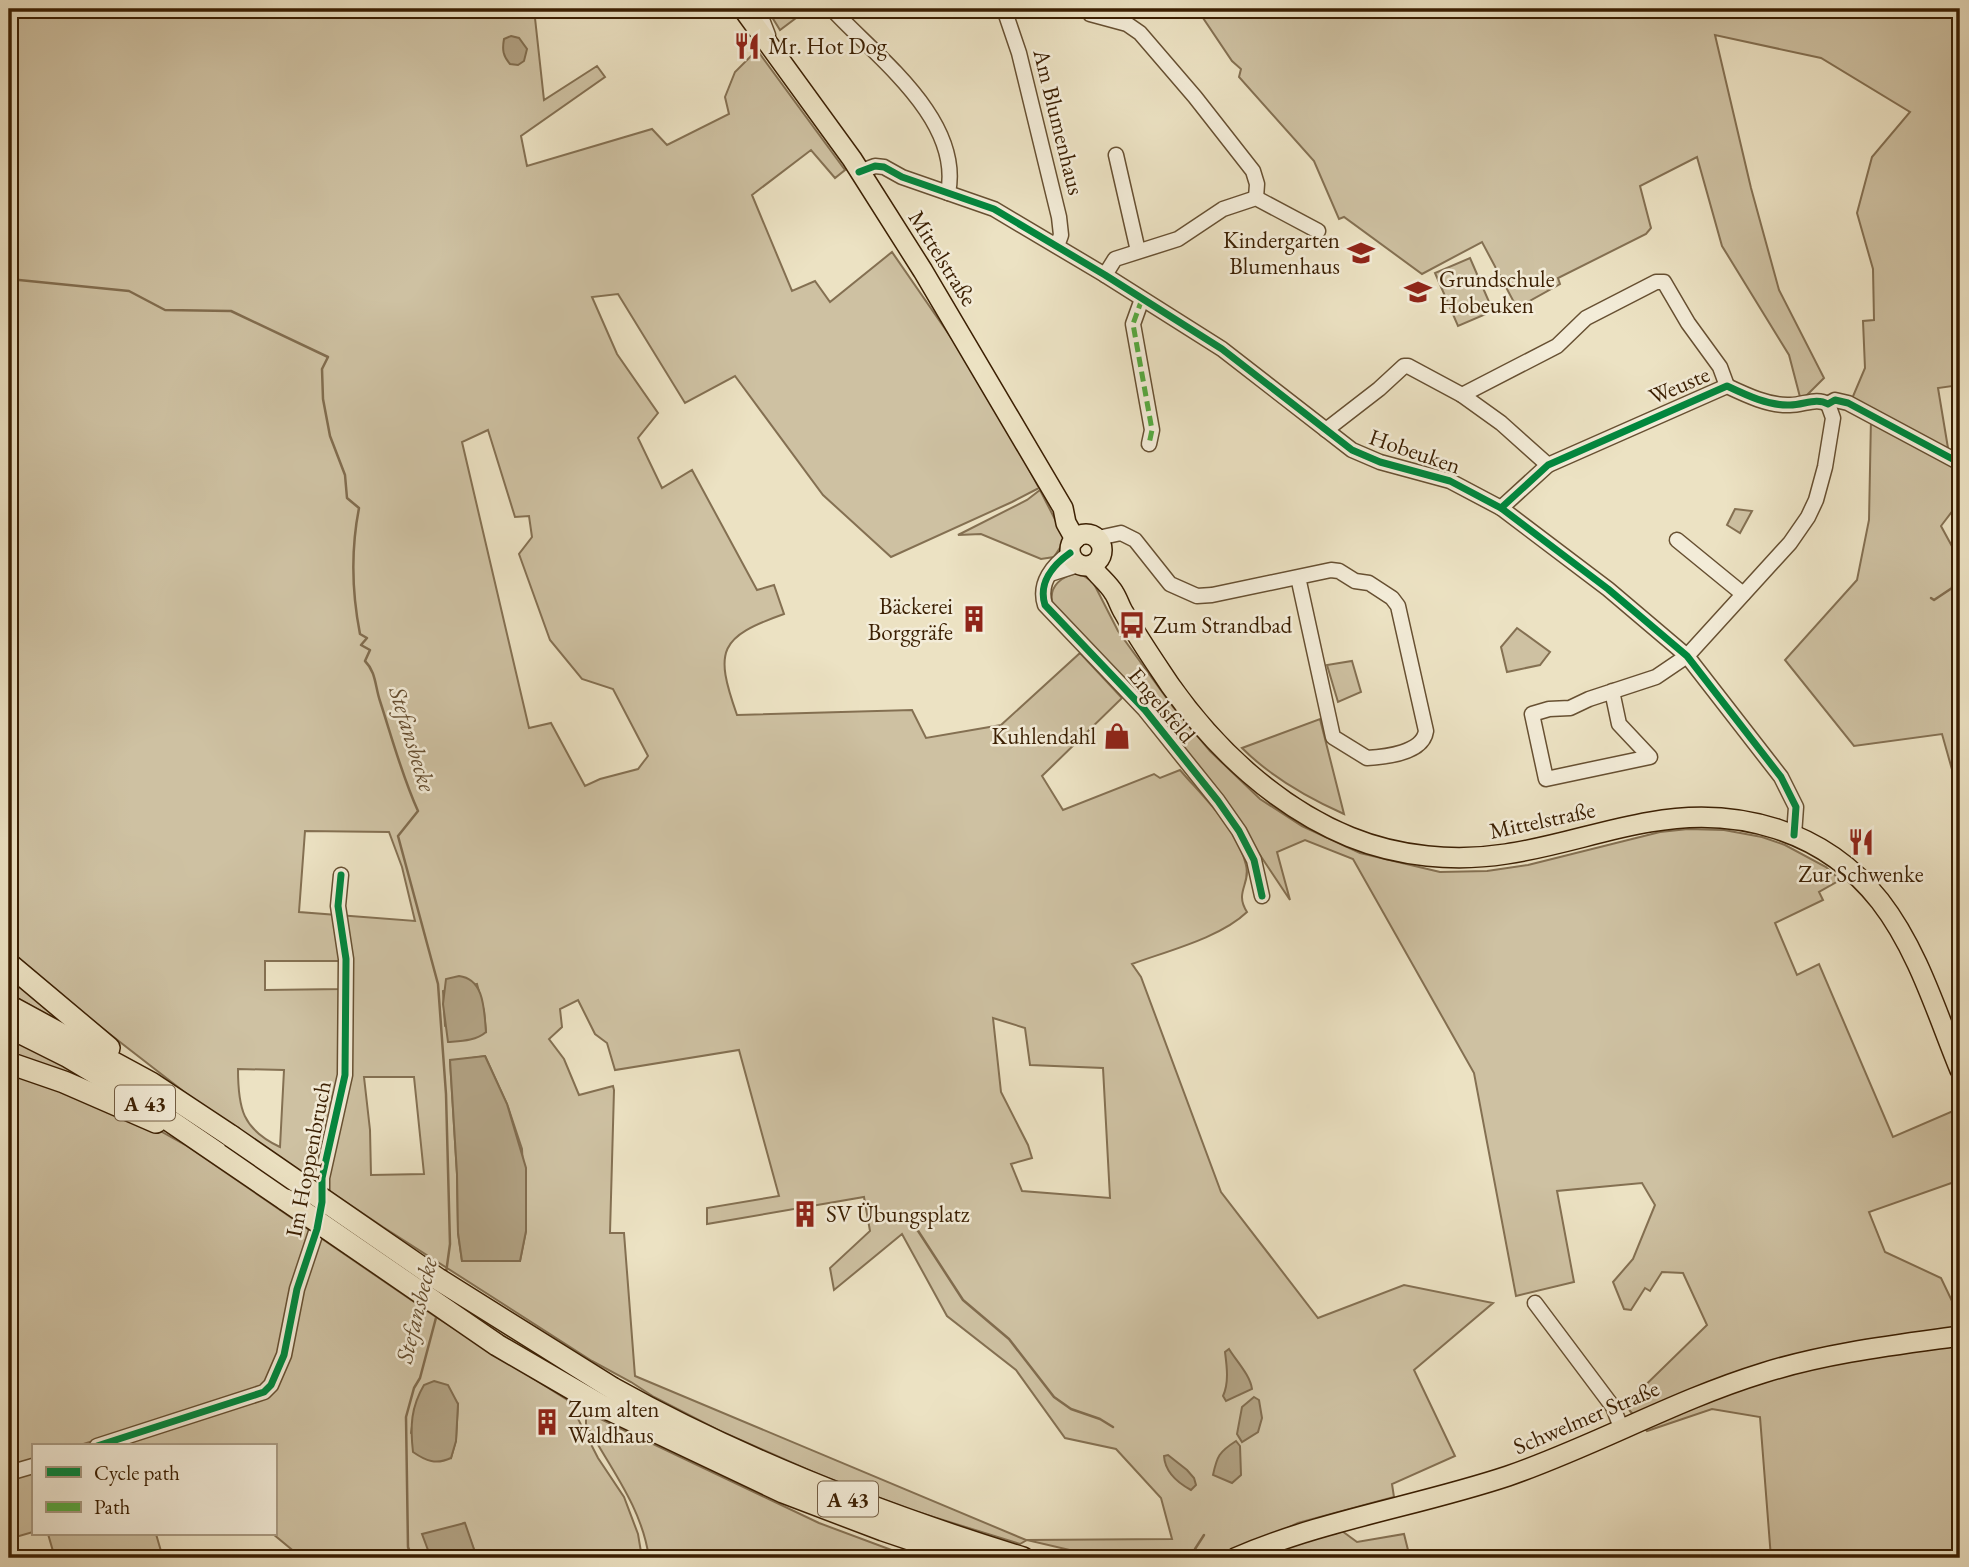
<svg xmlns="http://www.w3.org/2000/svg" width="1969" height="1567" font-family="'EB Garamond',serif">
  <style>
    .green { fill: #cec1a2; stroke: #847052; stroke-width: 2; fill-rule: evenodd }
    .water { fill: #b0a081; stroke: #816c4e; stroke-width: 2 }
    .lines { fill: none; stroke-linecap: round; stroke-linejoin: round }
    .stream { stroke: #816c4e; stroke-width: 2.5 }
    .minor-casing { stroke: #675032; stroke-width: 17 }
    .major-casing { stroke: #3b1f02; stroke-width: 22 }
    .highway-casing { stroke: #3b1f02; stroke-width: 24 }
    .minor { stroke: #f3ecd8; stroke-width: 14 }
    .major { stroke: #ece2c3; stroke-width: 19 }
    .highway { stroke: #ece2c3; stroke-width: 21 }
    .highway-bridge-casing { stroke: #3b1f02; stroke-width: 24; stroke-linecap: butt }
    .highway-bridge { stroke: #ece2c3; stroke-width: 21 }
    .quiet { stroke: #55aa40; stroke-width: 5; stroke-dasharray: 10 5; stroke-linecap: butt }
    .cycleway-casing { stroke: #f3ecd8; stroke-width: 11 }
    .cycleway { stroke: #00873e; stroke-width: 7 }
    .labels { text-anchor: middle; dominant-baseline: central; stroke-width: 5; stroke-linejoin: round; paint-order: stroke }
    .shield { fill: #f3ecd8; stroke: #725c42; stroke-width: 2 }
    .shield-label { font-size: 21px; font-weight: bold; fill: #3b1f02 }
    .poi-label { font-size: 23px; fill: #3b1f02; stroke: #f3ecd8; text-anchor: start }
    .street-label { font-size: 23px; fill: #3b1f02; stroke: #f3ecd8 }
    .water-label { font-size: 24px; font-style: italic; fill: #644c2e; stroke: #f3ecd8 }
  </style>
  <rect width="100%" height="100%" fill="#ece2c3"/>
  <filter id="stains"><feTurbulence type="fractalNoise" baseFrequency=".00286" numOctaves="4"/><feColorMatrix values="0 0 0 0 .2 0 0 0 0 .09 0 0 0 0 .02 0 0 0 .5 -.17"/></filter>
  <radialGradient id="worn" r=".72"><stop offset=".6" stop-color="#630" stop-opacity="0"/><stop offset="1" stop-color="#630" stop-opacity=".3"/></radialGradient>
  <g class="green">
    <path d="M9,9H534L544,100L597,66L605,77L521,136L527,166L652,129L667,145L729,114L725,97L735,72L757,50L845,170L835,178L811,150L752,195L792,291L815,281L830,302L892,252L986,388L1039,488L1012,502L891,557L823,495L735,376L685,403L618,294L592,297L617,354L658,413L638,438L662,488L692,470L757,590L774,585L784,614C719,637 714,650 737,715L912,710L926,738L1001,725L1080,653L1122,698L1042,776L1063,810L1154,774L1160,778L1180,770C1203,797 1238,829 1246,865C1251,884 1234,892 1247,912C1220,938 1167,951 1132,964L1141,977L1221,1192L1318,1318L1404,1285L1493,1303L1414,1370L1455,1456L1392,1484L1394,1497L1298,1523L1222,1558H1104L1027,1540L1020,1544L911,1510L822,1476L718,1430L654,1397L631,1382L592,1361L383,1227L196,1101L9,956ZM488,430L515,517L529,516L532,537L519,554L550,640L582,679L613,689L648,756L638,769L600,779L585,786L551,723L529,728L462,442ZM305,831L389,832L402,867L415,921L299,912ZM265,961H343V989L265,990ZM477,984L484,1011L486,1032L445,1026L443,991ZM578,1000L595,1034L607,1043L615,1070L739,1050L779,1196L707,1208V1224L864,1197L870,1231L830,1268L834,1290L902,1234L947,1316L1016,1370L1065,1438L1116,1449L1161,1498L1172,1539L1026,1540L635,1376L624,1233H610L614,1090L613,1086L579,1095L564,1059L549,1039L562,1027L560,1009ZM993,1018L1025,1028L1030,1065L1103,1068L1110,1198L1022,1191L1011,1164L1032,1158L1028,1145L1001,1092ZM485,1056L507,1104L522,1149L526,1231L520,1261H462L458,1233L457,1174L450,1061ZM238,1069L284,1070L280,1147C242,1129 238,1108 238,1069ZM364,1077H414L424,1174L371,1175L370,1130Z"/>
    <path d="M767,9H808L780,30Z"/>
    <path d="M1197,9H1960V385L1938,388L1949,454L1851,401L1865,368L1863,321L1874,320L1873,269L1857,213L1872,157L1910,112L1821,58L1715,35L1751,188L1779,290L1824,378L1805,397H1800L1789,355L1722,246L1697,157L1640,186L1651,228L1646,234L1558,278L1560,284L1517,308L1482,242L1422,274L1344,217L1339,219L1314,161L1239,77L1241,69L1232,61Z"/>
    <path d="M1470,258L1493,311L1458,326L1435,273Z"/>
    <path d="M1871,418L1960,465V501L1941,526L1960,561V798L1942,734L1854,746L1785,660L1857,580L1869,520Z"/>
    <path d="M1040,490L1064,537L1063,543L1054,557L1041,559L981,534L958,535L1027,500Z"/>
    <path d="M1735,509L1752,511L1740,533L1727,525Z"/>
    <path d="M1079,573L1093,582L1118,631L1173,707L1210,751L1260,799L1302,826L1360,853L1440,872L1487,871L1528,865L1660,832L1688,829L1724,830L1762,837L1785,845L1826,867L1840,880L1819,892L1823,900L1775,923L1797,975L1819,964L1893,1137L1960,1108V1180L1869,1212L1885,1252L1941,1278L1952,1301V1313L1960,1334V1558H1771L1760,1417L1712,1409L1647,1431L1625,1405L1707,1325L1683,1273L1662,1272L1650,1291L1645,1288L1631,1310L1624,1309L1613,1282L1633,1259L1655,1205L1642,1183L1557,1191L1574,1282L1516,1296L1474,1073L1353,859L1305,840L1277,852L1290,900L1244,831L1053,605C1047,586 1063,575 1079,573Z"/>
    <path d="M1517,628L1550,652L1540,665L1507,672L1501,647Z"/>
    <path d="M1352,661L1361,692L1338,702L1327,665Z"/>
    <path d="M1320,719L1344,814C1306,797 1271,777 1242,748Z"/>
    <path d="M9,970L65,1017L64,1024L9,993Z"/>
    <path d="M9,1036L146,1112L9,1057Z"/>
    <path d="M9,1073L137,1118L187,1146L436,1317L577,1406L575,1413L598,1458L624,1497L638,1534L642,1558H477L464,1523L426,1542L431,1558H302L273,1534L275,1446H113L259,1389L77,1446H33V1460L9,1468ZM458,1404L456,1440L451,1458L411,1433L413,1419Z"/>
    <path d="M586,1412L819,1523L913,1558H649C642,1507 610,1468 586,1424Z"/>
    <path d="M33,1470V1532L9,1539V1478Z"/>
    <path d="M1342,1531L1357,1542L1404,1534L1410,1558H1284L1278,1550Z"/>
    <path d="M48,1534H156L163,1558H55Z"/>
  </g>
  <g class="water">
    <path d="M511,36L519,38L527,49L524,61L518,65L510,64C503,56 502,50 504,39Z"/>
    <path d="M459,976C485,979 484,1011 486,1032C476,1041 461,1041 448,1042L443,1004L446,979Z"/>
    <path d="M485,1056L507,1104L526,1168V1231L520,1261H462L458,1233L457,1174L450,1060Z"/>
    <path d="M1229,1349C1237,1362 1250,1375 1252,1389L1226,1401L1223,1396C1229,1383 1227,1367 1225,1352Z"/>
    <path d="M434,1381L448,1385L458,1404L456,1441L451,1458C436,1465 426,1461 413,1452C410,1426 411,1407 424,1385Z"/>
    <path d="M1254,1397L1259,1400L1262,1418L1258,1432L1242,1442L1237,1434L1242,1407Z"/>
    <path d="M1236,1441L1240,1446L1241,1475L1232,1483L1213,1475C1217,1456 1219,1452 1236,1441Z"/>
    <path d="M1168,1455L1187,1470L1194,1478L1196,1485L1191,1490C1178,1483 1165,1472 1164,1456Z"/>
    <path d="M465,1523L477,1558H431L422,1534Z"/>
  </g>
  <g class="lines">
    <g class="stream">
      <path d="M9,279L129,291L165,310L231,311L328,357L322,369L323,399L330,436L345,475L347,498L359,508C351,549 352,593 360,634L367,638L361,645L370,650L365,661C376,672 375,686 380,701C392,738 402,776 418,811L398,836L438,984L446,1094L450,1244L446,1273"/>
      <path d="M1931,598L1934,600L1952,588L1953,580L1960,572"/>
      <path d="M911,1220L963,1300L1009,1339L1054,1397L1071,1409L1100,1419L1113,1427"/>
      <path d="M1195,1549L1204,1535"/>
      <path d="M412,1558L408,1547L406,1417L414,1388L420,1378L437,1314"/>
    </g>
    <defs>
      <g id="minor">
        <path d="M758,9L768,35"/>
        <path d="M832,9C875,56 963,119 948,193"/>
        <path d="M1004,9L1019,53L1059,217L1061,235L1057,246"/>
        <path d="M1090,14L1127,24L1140,33L1195,97L1253,171L1257,184L1256,198"/>
        <path d="M1116,155L1138,251"/>
        <path d="M859,172L875,166L884,167L902,177L994,209L1105,275L1222,349L1352,450L1380,462L1450,481L1501,508L1608,589L1687,656L1781,777L1796,807L1794,835"/>
        <path d="M1105,275L1115,259L1178,239L1223,209L1256,198L1318,231"/>
        <path d="M1142,299L1133,324L1152,430L1149,444"/>
        <path d="M1462,395L1557,346L1586,318L1656,282H1664L1688,323L1720,367L1727,386"/>
        <path d="M1326,430L1379,389L1404,366H1408L1462,395L1501,423L1548,465"/>
        <path d="M1501,508L1548,465L1727,386C1746,395 1769,406 1790,405C1804,405 1816,397 1828,404L1835,400L1848,403L1960,463"/>
        <path d="M1098,538L1121,533L1135,540L1170,584L1197,596L1212,595L1331,570L1339,571L1355,581L1369,583L1392,598L1398,606L1426,731C1423,753 1385,757 1367,758L1333,737L1298,577"/>
        <path d="M1677,540L1743,594"/>
        <path d="M1070,553C1053,565 1038,583 1045,605L1145,710L1218,801L1239,831L1254,860L1262,896"/>
        <path d="M1050,574L1078,565"/>
        <path d="M1612,691L1619,724L1650,757L1546,779L1532,714L1549,709L1570,708L1589,699L1656,677L1687,656L1790,543L1808,517L1816,500L1825,467L1833,418L1828,404"/>
        <path d="M1535,1303L1613,1407L1622,1430"/>
        <path d="M97,1446L264,1392L271,1385L284,1355L297,1289L317,1229L322,1202V1178L345,1075L346,959L338,906L341,875"/>
        <path d="M9,1473L33,1466"/>
      </g>
      <g id="major">
        <path d="M743,9L852,159L923,271L1063,508L1066,523L1075,539"/>
        <circle cx="1086" cy="550" r="16"/>
        <path d="M1092,567C1098,576 1108,583 1114,593C1118,599 1120,607 1124,613C1138,638 1154,661 1170,685C1215,749 1277,807 1350,837C1399,857 1455,862 1506,854C1555,847 1602,830 1650,822C1737,806 1824,830 1880,901C1918,950 1937,1014 1960,1070"/>
        <path d="M1235,1558C1322,1520 1418,1506 1508,1476C1595,1446 1675,1400 1763,1373C1826,1353 1895,1345 1960,1336"/>
      </g>
      <g id="highway">
        <path d="M9,964L109,1048"/>
        <path d="M9,1006L151,1083L231,1136"/>
        <path d="M9,1027L67,1056L132,1095L286,1200"/>
        <path d="M9,1063L64,1082L156,1122"/>
        <path d="M612,1388C743,1461 880,1514 1023,1558"/>
        <path d="M602,1406L783,1492L883,1530L966,1558"/>
      </g>
    </defs>
    <use href="#minor" class="minor-casing"/>
    <use href="#major" class="major-casing"/>
    <use href="#highway" class="highway-casing"/>
    <use href="#minor" class="minor"/>
    <use href="#major" class="major"/>
    <use href="#highway" class="highway"/>
    <defs>
      <g id="highway-bridge">
        <path d="M231,1136L438,1279L612,1388"/>
        <path d="M286,1200L497,1345L602,1406"/>
      </g>
    </defs>
    <use href="#highway-bridge" class="highway-bridge-casing"/>
    <use href="#highway-bridge" class="highway-bridge"/>
    <path class="quiet" d="M1142,299L1133,324L1152,430L1149,444"/>
    <defs>
      <g id="cycleway">
        <path d="M859,172L875,166L884,167L902,177L994,209L1105,275L1222,349L1352,450L1380,462L1450,481L1501,508L1608,589L1687,656L1781,777L1796,807L1794,835"/>
        <path d="M1501,508L1548,465L1727,386C1746,395 1769,406 1790,405C1804,405 1816,397 1828,404L1835,400L1848,403L1960,463"/>
        <path d="M1070,553C1053,565 1038,583 1045,605L1145,710L1218,801L1239,831L1254,860L1262,896"/>
        <path d="M97,1446L264,1392L271,1385L284,1355L297,1289L317,1229L322,1202V1178L345,1075L346,959L338,906L341,875"/>
      </g>
    </defs>
    <use href="#cycleway" class="cycleway-casing"/>
    <use href="#cycleway" class="cycleway"/>
  </g>
  <defs>
    <symbol id="restaurant-bare" viewBox="-9 -9 18 18"><path d="M-5-6h1v4h1v-4h1v4h1v-4h1v5L-1.5 .5V6h-2V.5L-5-1ZM5-6V6H3V1.5H1.5Q1.5-4 5-6Z" fill="#8f2418" stroke="#f3ecd8" stroke-width="2.5" paint-order="stroke"/></symbol>
    <symbol id="school-bare" viewBox="-9 -9 18 18"><path d="M0-5L7-2L0 1L-7-2ZM-4 1L0 2.5L4 1V4Q0 6-4 4Z" fill="#8f2418" stroke="#f3ecd8" stroke-width="2.5" paint-order="stroke"/></symbol>
    <symbol id="building-bare" viewBox="-9 -9 18 18"><path d="M-4-6H4V6H1V3H-1V6H-4ZM-2.5-4.3h1.7v1.8h-1.7ZM.8-4.3h1.7v1.8H.8ZM-2.5-1h1.7V.8h-1.7ZM.8-1h1.7V.8H.8Z" fill="#8f2418" stroke="#f3ecd8" stroke-width="2.5" paint-order="stroke"/></symbol>
    <symbol id="bus-bare" viewBox="-9 -9 18 18"><path d="M-5-6H5V4H4V6H2V4H-2V6H-4V4H-5ZM-3.5-4V0h7V-4ZM-3.5 1.2v1.5H-2V1.2ZM2 1.2v1.5H3.5V1.2Z" fill="#8f2418" stroke="#f3ecd8" stroke-width="2.5" paint-order="stroke"/></symbol>
    <symbol id="shop-bare" viewBox="-9 -9 18 18"><path d="M-5-2.5h2.3a2.7 3.5 0 0 1 5.4 0H5L5.5 6h-11ZM-1.5-2.5h3a1.5 2.3 0 0 0-3 0Z" fill="#8f2418" stroke="#f3ecd8" stroke-width="2.5" paint-order="stroke"/></symbol>
  </defs>
  <g fill-rule="evenodd">
    <use href="#restaurant-bare" x="728" y="27" width="38" height="38"/>
    <use href="#school-bare" x="1342" y="234" width="38" height="38"/>
    <use href="#school-bare" x="1399" y="273" width="38" height="38"/>
    <use href="#building-bare" x="955" y="600" width="38" height="38"/>
    <use href="#bus-bare" x="1113" y="606" width="38" height="38"/>
    <use href="#shop-bare" x="1098" y="717" width="38" height="38"/>
    <use href="#restaurant-bare" x="1842" y="823" width="38" height="38"/>
    <use href="#building-bare" x="786" y="1195" width="38" height="38"/>
    <use href="#building-bare" x="528" y="1403" width="38" height="38"/>
  </g>
  <g class="labels">
    <g class="shield">
      <rect x="115" y="1085.5" width="60" height="35" rx="5"/>
      <rect x="818" y="1481.5" width="60" height="35" rx="5"/>
    </g>
    <g class="shield-label">
      <text x="145" y="1103">A 43</text>
      <text x="848" y="1499">A 43</text>
    </g>
    <g class="poi-label">
      <text x="768" y="46">Mr. Hot Dog</text>
      <text x="1340" y="240" text-anchor="end">Kindergarten<tspan x="1340" dy="26">Blumenhaus</tspan></text>
      <text x="1439" y="279">Grundschule<tspan x="1439" dy="26">Hobeuken</tspan></text>
      <text x="953" y="606" text-anchor="end">Bäckerei<tspan x="953" dy="26">Borggräfe</tspan></text>
      <text x="1153" y="625">Zum Strandbad</text>
      <text x="1096" y="736" text-anchor="end">Kuhlendahl</text>
      <text x="1861" y="874" text-anchor="middle">Zur Schwenke</text>
      <text x="826" y="1214">SV Übungsplatz</text>
      <text x="568" y="1409">Zum alten<tspan x="568" dy="26">Waldhaus</tspan></text>
    </g>
    <g class="street-label">
      <text transform="translate(1059 122) rotate(76)">Am Blumenhaus</text>
      <text transform="translate(943 258) rotate(58)">Mittelstraße</text>
      <text transform="translate(1679 385) rotate(-23)">Weuste</text>
      <text transform="translate(1415 451) rotate(19)">Hobeuken</text>
      <text transform="translate(1162 705) rotate(50)">Engelsfeld</text>
      <text transform="translate(1542 820) rotate(-12)">Mittelstraße</text>
      <text transform="translate(308 1159) rotate(-79)">Im Hoppenbruch</text>
      <text transform="translate(1586 1417) rotate(-23)">Schwelmer Straße</text>
    </g>
    <g class="water-label">
      <text transform="translate(413 739) rotate(73)">Stefansbecke</text>
      <text transform="translate(416 1310) rotate(-76)">Stefansbecke</text>
    </g>
  </g>
  <rect width="1969" height="1567" fill="none" stroke="#ece2c3" stroke-width="35"/>
  <rect x="10" y="10" width="1948" height="1546" fill="none" stroke="#3b1f02" stroke-width="3.5"/>
  <rect x="18" y="18" width="1934" height="1532" fill="none" stroke="#3b1f02" stroke-width="2"/>
  <rect x="32" y="1444" width="245" height="91" fill="#f3ecd8" stroke="#a99a82" stroke-width="2"/>
  <rect x="46" y="1467" width="35" height="10" fill="#00873e" stroke="#a99a82" stroke-width="2"/>
  <text x="94" y="1480" font-size="21" fill="#3b1f02">Cycle path</text>
  <rect x="46" y="1502" width="35" height="10" fill="#55aa40" stroke="#a99a82" stroke-width="2"/>
  <text x="94" y="1514" font-size="21" fill="#3b1f02">Path</text>
  <rect width="100%" height="100%" filter="url(#stains)"/>
  <rect width="100%" height="100%" fill="url(#worn)"/>
</svg>
